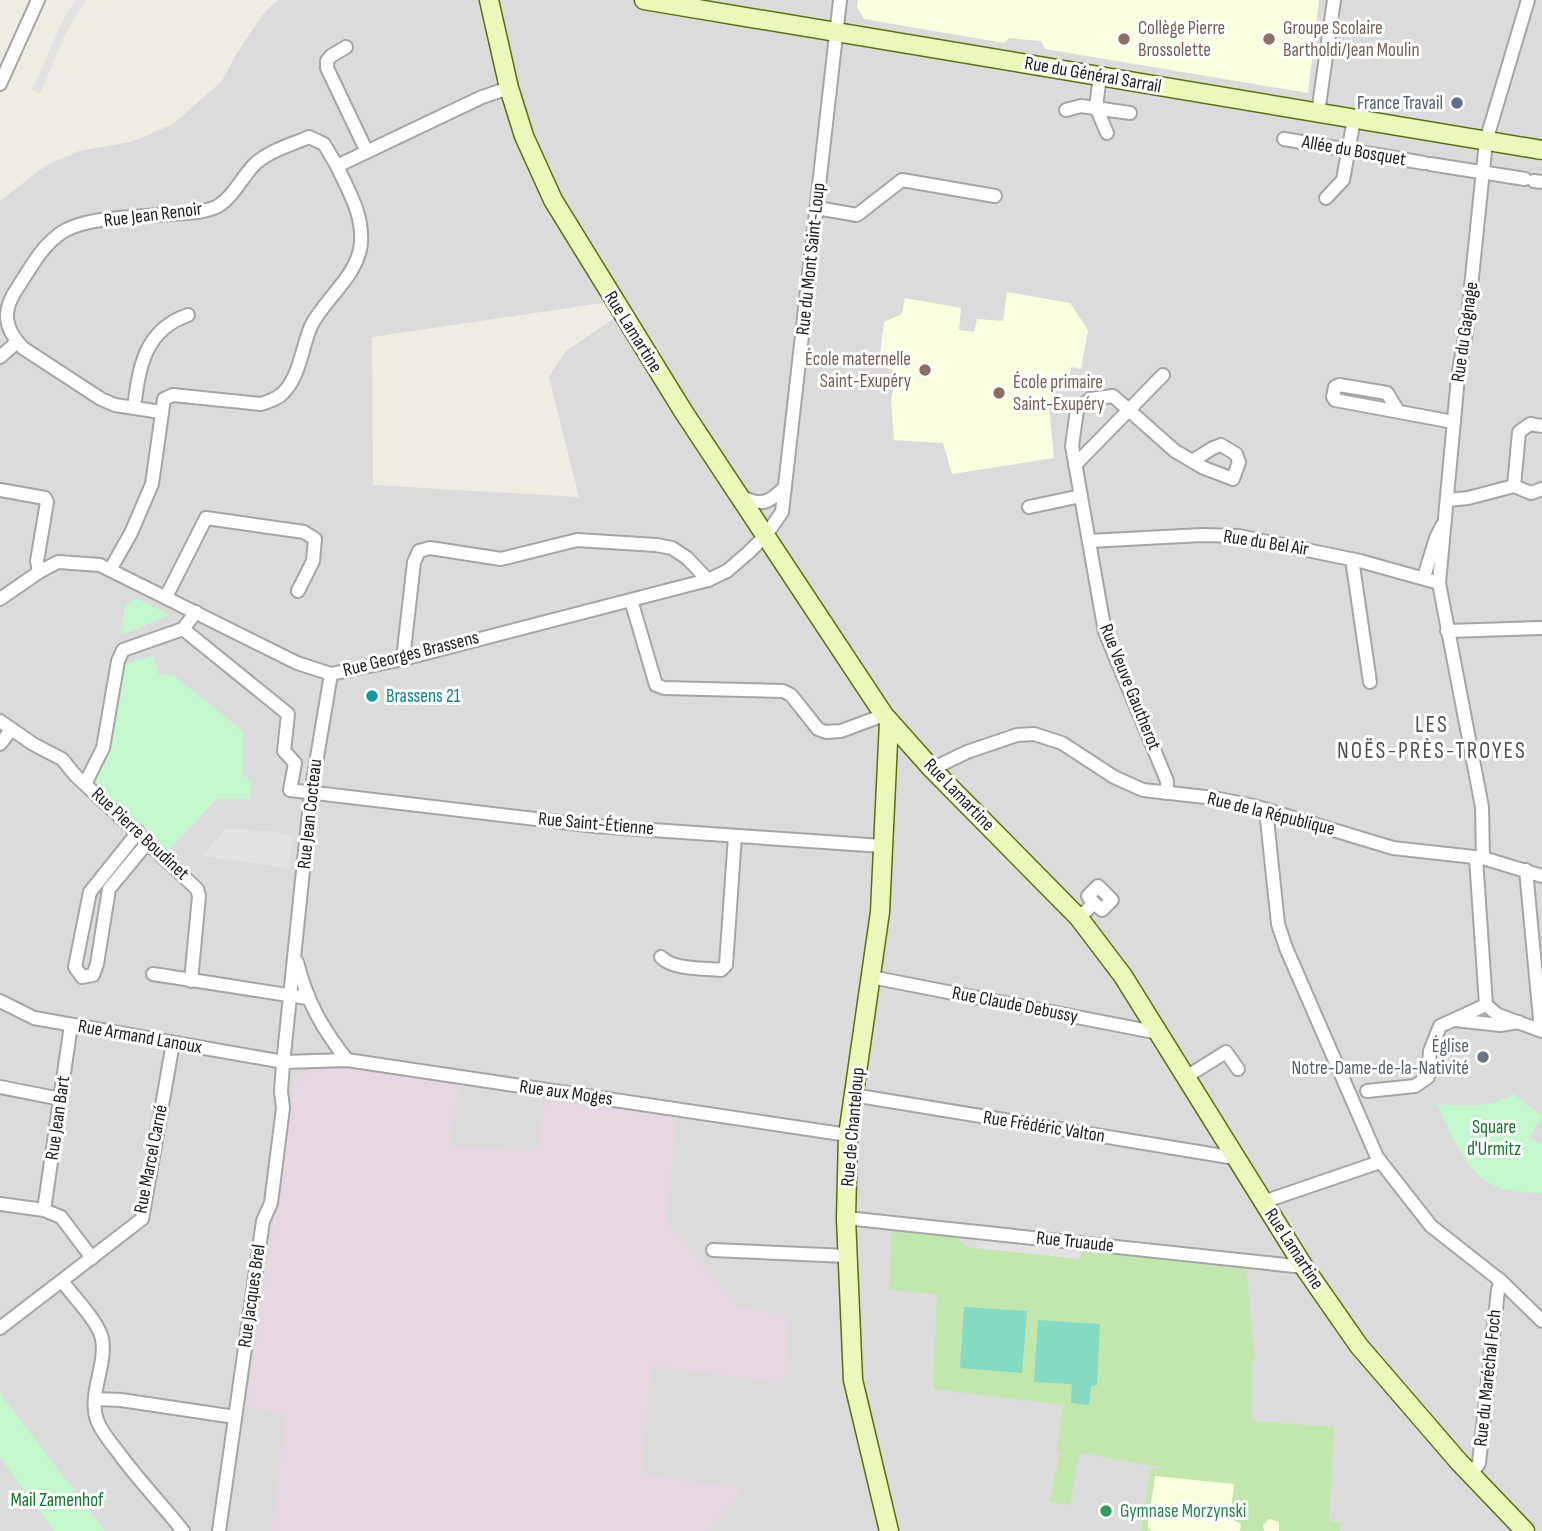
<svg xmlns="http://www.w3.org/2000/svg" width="1542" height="1531" font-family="'Sofia Sans Condensed',sans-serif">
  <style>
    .residential { fill: #dcdbdb; fill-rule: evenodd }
    .industrial { fill: #e7d7e2 }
    .education { fill: #fafede }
    .grass { fill: #c2e7ac }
    .park { fill: #c3f7ce }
    .pitch { fill: #85dac4 }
    .parking { fill: #e2e2e2 }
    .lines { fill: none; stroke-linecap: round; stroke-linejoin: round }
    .street-casing { stroke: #a5a5a5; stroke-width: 16 }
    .secondary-casing { stroke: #587009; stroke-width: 21 }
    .street { stroke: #fff; stroke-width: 12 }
    .secondary { stroke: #ecf7ba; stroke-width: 18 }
    .education-dot { fill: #8d6e63; stroke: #fff; stroke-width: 2.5 }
    .service-dot { fill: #5c6f8a; stroke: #fff; stroke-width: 2.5 }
    .culture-dot { fill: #0f9aa8; stroke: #fff; stroke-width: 2.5 }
    .worship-dot { fill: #6b7280; stroke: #fff; stroke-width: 2.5 }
    .leisure-dot { fill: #2e9e5b; stroke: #fff; stroke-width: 2.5 }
    .labels { text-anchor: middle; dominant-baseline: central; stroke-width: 6; stroke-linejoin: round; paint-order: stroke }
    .education-label { font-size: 19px; fill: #785e54; stroke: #fff; text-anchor: start }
    .street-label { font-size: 19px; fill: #1e1e1e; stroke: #fff }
    .service-label { font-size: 19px; fill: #4e5e75; stroke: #fff; text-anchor: end }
    .culture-label { font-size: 19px; fill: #0d838f; stroke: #fff; text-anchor: start }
    .worship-label { font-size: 19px; fill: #5b616d; stroke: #fff; text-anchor: end }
    .park-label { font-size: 19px; fill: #107826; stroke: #fff }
    .leisure-label { font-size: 19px; fill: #27864d; stroke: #fff; text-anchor: start }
    .quarter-label { font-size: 23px; letter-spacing: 2px; fill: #515151; stroke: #fff }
  </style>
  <rect width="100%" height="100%" fill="#efece4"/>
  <path class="residential" d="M278,0H1542V1531H0V201L45,166L79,151L131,142L173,124L222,81L235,56L264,13ZM609,302L617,316L565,352L549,377L579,497L373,485L372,337Z"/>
  <path class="industrial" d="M310,1068L355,1069L460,1083L450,1147L538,1151L545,1100L677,1117L667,1221L739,1308L790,1315L784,1383L652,1366L642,1474L742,1489L710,1531H272L286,1416L247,1407L294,1083Z"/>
  <g class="education">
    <path d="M858,0H1319L1308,93L1045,49L1041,41L1009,38L1004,43L864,19L857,7Z"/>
    <path d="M1007,292L1070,303L1088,330L1081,369L1071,367L1069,379L1055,377L1049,407L1054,458L952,474L943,443L894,440L891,399L898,371L888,369L890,356L880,354L884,322L902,314L905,298L961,308L959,330L974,332L977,319L1003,321Z"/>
    <path d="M1150,1469H1171L1330,1503L1329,1521L1341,1522L1340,1531H1141Z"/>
  </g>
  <path class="grass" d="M891,1228L956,1236L967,1247L1078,1259L1084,1251L1246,1269L1255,1361L1252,1362V1421L1334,1427L1329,1521L1341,1522L1340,1531H1279V1522L1269,1519L1263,1525L1264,1531H1240L1241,1524L1230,1518L1234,1484L1155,1476L1148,1523V1528L1152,1531H1141L1150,1469L1166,1468L1079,1453L1070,1505L1050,1502L1060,1452L1057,1451L1063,1405L933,1389L937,1294L890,1290Z"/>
  <g class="park">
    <path d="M136,598L170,615L121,635L125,606Z"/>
    <path d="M155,655L153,656L159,675H173L243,731V774L252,782L250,799H217L167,852L93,783L110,748L124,664Z"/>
    <path d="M1514,1094L1542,1116L1529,1139L1542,1144V1194C1530,1191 1515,1193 1503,1189C1466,1178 1452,1135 1437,1104C1463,1106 1491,1108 1514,1094Z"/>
    <path d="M0,1391L6,1401L105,1531H54L0,1457Z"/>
  </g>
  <g class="pitch">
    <path d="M964,1307L1027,1311L1022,1373L960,1368Z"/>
    <path d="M1038,1320L1100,1324L1097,1385L1091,1386L1089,1405L1071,1403L1072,1384L1034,1382Z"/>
  </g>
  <g class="parking">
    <path d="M75,0H86L67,31L40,94L32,90L62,22Z"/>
    <path d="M226,829L269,831L293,836L289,868L202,856Z"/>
    <path d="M977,1236L1079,1248L1084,1251L1078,1259L976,1248Z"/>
  </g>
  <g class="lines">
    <defs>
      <g id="street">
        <path d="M346,47L331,56L327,61V68L367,152"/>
        <path d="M1100,76L1096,107L1107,133"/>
        <path d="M0,84L38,0"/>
        <path d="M1066,110L1081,106L1130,113"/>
        <path d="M1318,113L1334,0"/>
        <path d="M1284,139L1424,163"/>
        <path d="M1430,164L1525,179"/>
        <path d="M1534,181L1542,182"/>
        <path d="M1326,198L1343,180L1354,119"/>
        <path d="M817,208L857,215L902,180L995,196"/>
        <path d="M0,357L17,342"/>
        <path d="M134,408C139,368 144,330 188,315"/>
        <path d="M1398,411L1387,393L1339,385L1335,387L1333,397L1335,400L1448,421L1454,422"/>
        <path d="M161,412L115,405L101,399L23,348C3,327 2,310 18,287C30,269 40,249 57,236C81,215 139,218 171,214C185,213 205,213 218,206C233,197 241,179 253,166C267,151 291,145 309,137L324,144L337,166L482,97L509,88"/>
        <path d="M1075,465L1163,375"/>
        <path d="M1514,486L1519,432L1530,424L1542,426"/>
        <path d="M0,490L45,498L47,502L37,561L39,572"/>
        <path d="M740,496C762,507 769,503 785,487"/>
        <path d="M1447,500L1468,498L1514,486L1531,493L1542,489"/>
        <path d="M1029,507L1081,496"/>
        <path d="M1089,541L1202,535L1239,536L1360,561L1439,583"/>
        <path d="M1352,559L1370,682"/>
        <path d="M110,570L131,533L152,484L164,399L173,395L261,404C270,401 278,399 284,392C300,375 302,347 311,326C325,298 358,276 361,243C363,214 349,192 337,166"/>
        <path d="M1424,577L1436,538L1442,526"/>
        <path d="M166,597L206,518L304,532L315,539L313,561L298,591"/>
        <path d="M0,599L39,572L58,562L100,565L297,663L331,674L403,659L708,580L727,571L749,552L766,535L782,512L840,0"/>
        <path d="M631,600L656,685L664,688L783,691L791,695L818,729L826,732L841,731L884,715"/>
        <path d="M183,629L288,714L284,751L295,763L290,790L595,826L882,846"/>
        <path d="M1447,631L1542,628"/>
        <path d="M403,659L414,562L419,551L430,548L501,559L577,540L656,545L672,548L687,558L708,580"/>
        <path d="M0,721L33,744L62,759L75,775L197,889L199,896L191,981"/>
        <path d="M0,744L11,730"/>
        <path d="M932,769L967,752L1017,735L1034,734L1062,743L1114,777L1143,790L1214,798L1254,806L1393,848L1483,858L1542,876"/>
        <path d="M85,784L103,748L118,661L123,650L183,629L196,612"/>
        <path d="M1167,793V781L1105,632L1072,446L1077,410L1090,399L1113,396L1175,451L1204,468L1233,479L1239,462L1236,454L1221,445L1213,448L1192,461"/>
        <path d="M1266,810L1278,924L1286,948L1377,1157L1431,1226L1501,1281L1542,1321"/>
        <path d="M138,832L90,892L75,967L82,977L93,975L97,964L109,889L148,842"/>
        <path d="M1476,858L1486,1005"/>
        <path d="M1483,858L1482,807L1439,583L1458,377L1467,326L1486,141L1528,0"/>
        <path d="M1526,870L1541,1030"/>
        <path d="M1079,918L1094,903L1102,910L1112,900L1098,886L1088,896L1094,903"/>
        <path d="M661,957C673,970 703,968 721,970L726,965L735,836"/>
        <path d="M297,962C307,1002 322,1028 347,1060"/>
        <path d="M153,974L307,998"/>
        <path d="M871,977L1159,1033"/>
        <path d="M0,1001L34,1018L284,1062L347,1060L848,1135"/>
        <path d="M1486,1005L1498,1015L1542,1031"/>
        <path d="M1455,1020L1500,1025L1519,1022"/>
        <path d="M1186,1077L1226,1052L1238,1069"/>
        <path d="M0,1087L61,1099"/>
        <path d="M1367,1091L1415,1086L1428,1077L1430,1051L1440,1026L1486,1005"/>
        <path d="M853,1095L1235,1158"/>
        <path d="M1263,1202L1380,1162"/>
        <path d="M0,1204L44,1210L61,1217L92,1258"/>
        <path d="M44,1210L71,1025"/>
        <path d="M846,1218L1304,1267"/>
        <path d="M713,1250L847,1256"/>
        <path d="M62,1281C73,1296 99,1322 102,1339C107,1365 88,1394 97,1420C101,1431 110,1442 118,1452C138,1480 162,1504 183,1531"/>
        <path d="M0,1328L142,1219L173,1043"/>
        <path d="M95,1399L121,1400L235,1417"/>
        <path d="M1471,1475L1479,1463L1498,1290L1501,1281"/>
        <path d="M219,1531L263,1221L271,1203L283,1108L281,1091L283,1064L311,793L331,674"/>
      </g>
      <g id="secondary">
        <path d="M489,0L509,88L524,136L553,200L683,411L884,715L932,769L1079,918L1123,976L1304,1267L1359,1346L1459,1462L1525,1531"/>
        <path d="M644,0L1542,150"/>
        <path d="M889,721L880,912L848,1135L846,1218L853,1380L889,1531"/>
      </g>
    </defs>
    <use href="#street" class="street-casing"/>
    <use href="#secondary" class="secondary-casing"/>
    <use href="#street" class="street"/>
    <use href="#secondary" class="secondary"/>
  </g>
  <g class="education-dot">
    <circle cx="1124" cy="39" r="7"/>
    <circle cx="1269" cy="39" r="7"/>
    <circle cx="925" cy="370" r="7"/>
    <circle cx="999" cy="393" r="7"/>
  </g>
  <circle class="service-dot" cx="1457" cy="103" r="7"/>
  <circle class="culture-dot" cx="372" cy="696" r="7"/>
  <circle class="worship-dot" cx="1483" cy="1057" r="7"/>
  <circle class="leisure-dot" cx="1106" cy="1511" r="7"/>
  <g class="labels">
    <g class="education-label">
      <text x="1138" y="28">Collège Pierre<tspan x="1138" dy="22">Brossolette</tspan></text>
      <text x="1283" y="28">Groupe Scolaire<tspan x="1283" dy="22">Bartholdi/Jean Moulin</tspan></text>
      <text x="911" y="359" text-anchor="end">École maternelle<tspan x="911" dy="22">Saint-Exupéry</tspan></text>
      <text x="1013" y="382">École primaire<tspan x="1013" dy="22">Saint-Exupéry</tspan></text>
    </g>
    <g class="street-label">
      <text transform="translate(1093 75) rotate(10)">Rue du Général Sarrail</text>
      <text transform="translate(1354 151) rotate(10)">Allée du Bosquet</text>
      <text transform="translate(153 215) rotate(-7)">Rue Jean Renoir</text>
      <text transform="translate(811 259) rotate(-84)">Rue du Mont Saint-Loup</text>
      <text transform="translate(633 332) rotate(58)">Rue Lamartine</text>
      <text transform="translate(1465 332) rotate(-82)">Rue du Gagnage</text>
      <text transform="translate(1266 543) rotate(9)">Rue du Bel Air</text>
      <text transform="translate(411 654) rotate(-14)">Rue Georges Brassens</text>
      <text transform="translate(1130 687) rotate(68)">Rue Veuve Gautherot</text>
      <text transform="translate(959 795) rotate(46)">Rue Lamartine</text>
      <text transform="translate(310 814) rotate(-84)">Rue Jean Cocteau</text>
      <text transform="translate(1271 814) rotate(14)">Rue de la République</text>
      <text transform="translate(596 824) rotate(5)">Rue Saint-Étienne</text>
      <text transform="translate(140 834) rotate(43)">Rue Pierre Boudinet</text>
      <text transform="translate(1015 1005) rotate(11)">Rue Claude Debussy</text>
      <text transform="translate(140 1037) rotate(10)">Rue Armand Lanoux</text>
      <text transform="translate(566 1093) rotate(8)">Rue aux Moges</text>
      <text transform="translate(58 1118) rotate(-82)">Rue Jean Bart</text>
      <text transform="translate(853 1127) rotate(-85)">Rue de Chanteloup</text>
      <text transform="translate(1044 1127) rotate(9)">Rue Frédéric Valton</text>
      <text transform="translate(151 1159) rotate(-79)">Rue Marcel Carné</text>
      <text transform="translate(1075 1242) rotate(6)">Rue Truaude</text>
      <text transform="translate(1294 1249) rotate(57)">Rue Lamartine</text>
      <text transform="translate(252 1296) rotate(-82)">Rue Jacques Brel</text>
      <text transform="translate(1488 1378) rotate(-84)">Rue du Maréchal Foch</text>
    </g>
    <g class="service-label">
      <text x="1443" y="103">France Travail</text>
    </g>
    <g class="culture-label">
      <text x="386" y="696">Brassens 21</text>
    </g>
    <g class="worship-label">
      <text x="1469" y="1046">Église<tspan x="1469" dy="22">Notre-Dame-de-la-Nativité</tspan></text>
    </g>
    <g class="park-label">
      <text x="1494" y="1127">Square<tspan x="1494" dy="22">d'Urmitz</tspan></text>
      <text x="57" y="1500">Mail Zamenhof</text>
    </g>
    <g class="leisure-label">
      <text x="1120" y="1511">Gymnase Morzynski</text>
    </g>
    <g class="quarter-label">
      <text x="1432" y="725">LES<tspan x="1432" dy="26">NOËS-PRÈS-TROYES</tspan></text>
    </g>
  </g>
</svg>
